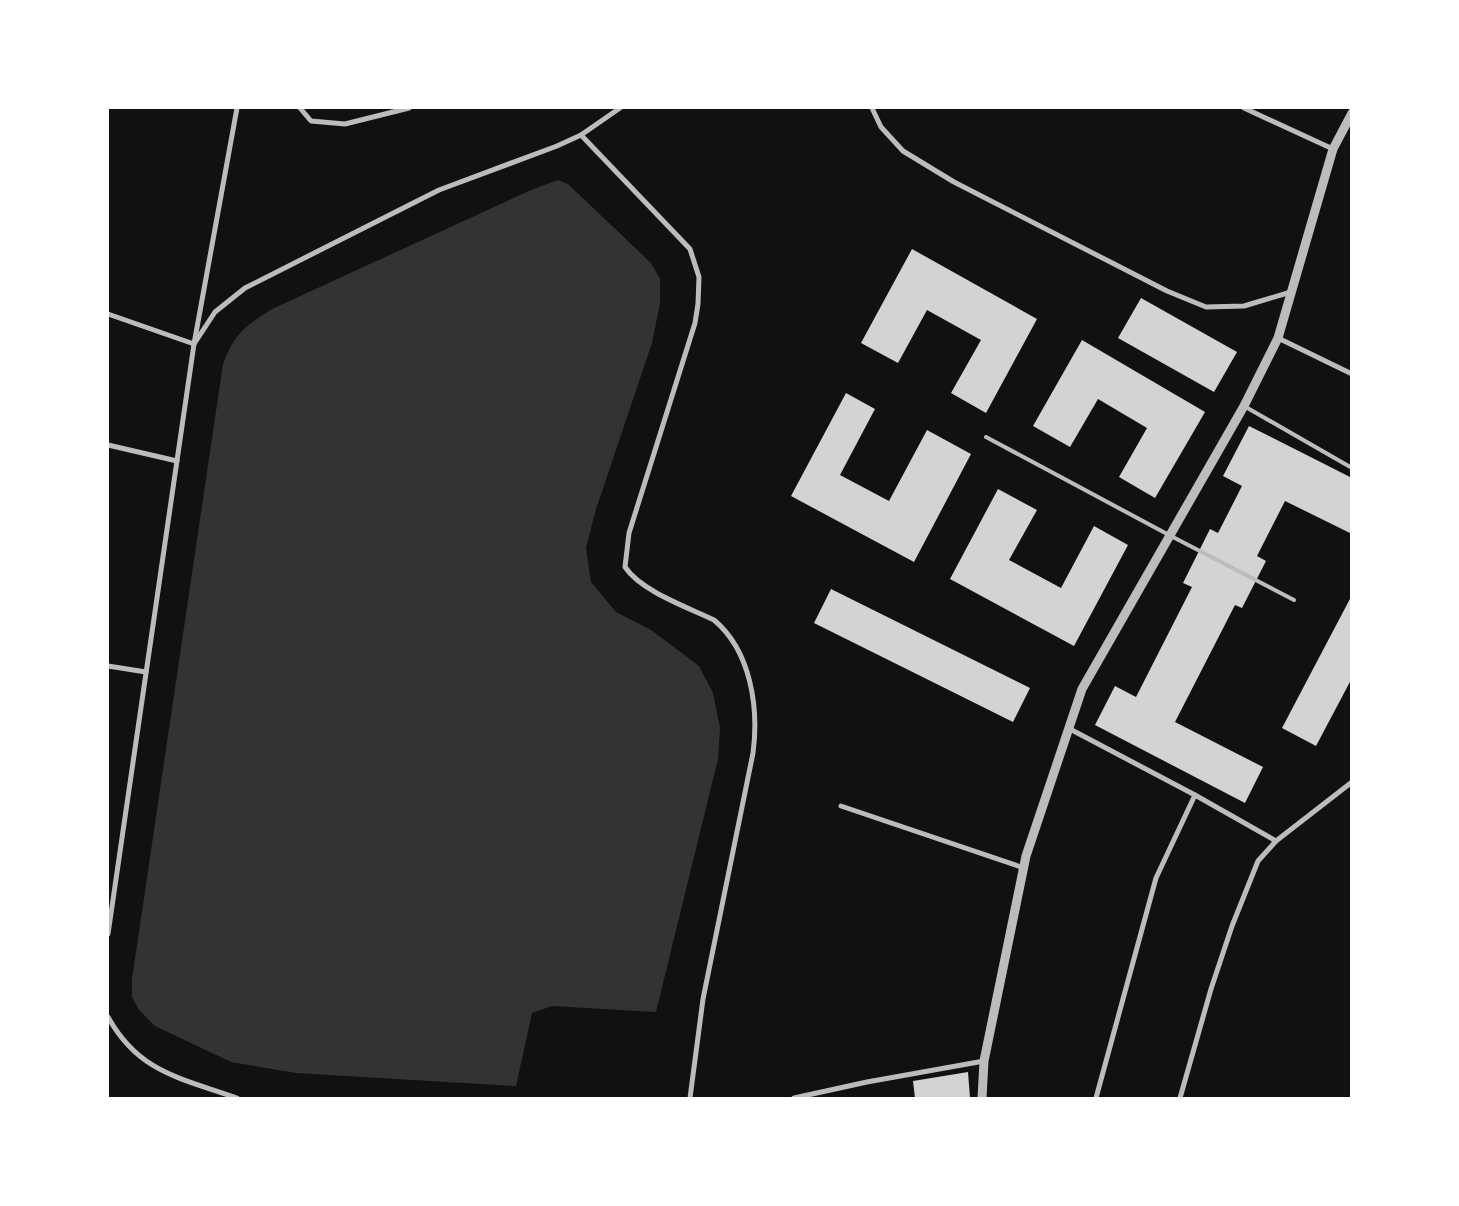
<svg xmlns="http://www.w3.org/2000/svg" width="1459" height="1206" font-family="'Space Grotesk',sans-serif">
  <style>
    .water { fill: #333 }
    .building { fill: #d3d3d3 }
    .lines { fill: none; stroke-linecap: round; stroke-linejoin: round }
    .service { stroke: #bcbcbc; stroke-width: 4 }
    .minor { stroke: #bcbcbc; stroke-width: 5 }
    .tertiary { stroke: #bcbcbc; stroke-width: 9 }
  </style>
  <rect width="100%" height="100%" fill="#111"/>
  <path class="water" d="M558,180L568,184L651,263L660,279V303L652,343L596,509L586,548L591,582L616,612L651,630L699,666L713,693L720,728L718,759L656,1012L552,1006L532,1013L516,1086L296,1073L231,1062L155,1026L139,1010L132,997V979L223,364C235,333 245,326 272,309L531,190Z"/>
  <g class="building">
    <path d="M912,249L1037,319L986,413L951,393L981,340L927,310L898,363L861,343Z"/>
    <path d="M1141,298L1237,352L1214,392L1118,338Z"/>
    <path d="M1082,340L1205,412L1155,498L1119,477L1147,428L1098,399L1070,447L1033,426Z"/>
    <path d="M846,393L875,409L840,475L889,501L927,430L971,454L914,562L791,496Z"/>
    <path d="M1249,426L1352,478V534L1285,501L1257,556L1266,561L1242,608L1235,605L1175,722L1263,767L1245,803L1095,725L1115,686L1136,697L1192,587L1183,583L1210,529L1218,533L1242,486L1223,476Z"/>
    <path d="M998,489L1037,510L1009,560L1061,588L1094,526L1128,545L1074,646L950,579Z"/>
    <path d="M831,589L1030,688L1013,722L814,623Z"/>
    <path d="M1352,595V678L1316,746L1282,728Z"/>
    <path d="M968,1072L970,1098H915L913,1081Z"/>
  </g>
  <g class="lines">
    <g class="service">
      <path d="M1244,406L1352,468"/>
      <path d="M986,437L1169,535L1294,600"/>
    </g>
    <g class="minor">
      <path d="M300,108L311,121L345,124L409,108"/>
      <path d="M872,108L881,127L903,151L954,182L1167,291L1206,307L1244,306L1291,292"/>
      <path d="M1244,108L1333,149"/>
      <path d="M581,135L690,249L699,277L698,304L695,323L629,533L625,567C641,591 687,607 714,620C751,651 759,708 753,753L703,999L690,1098"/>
      <path d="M108,314L194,344L237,108"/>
      <path d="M1278,338L1352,374"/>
      <path d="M108,445L177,461"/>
      <path d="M108,666L146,672"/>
      <path d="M1068,728L1195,795L1276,841"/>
      <path d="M841,806L1024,868"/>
      <path d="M108,934L194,344L215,312L245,288L439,190L557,146L581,135L620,108"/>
      <path d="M108,1017C139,1073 181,1078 237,1098"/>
      <path d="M794,1098L867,1082L984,1061"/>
      <path d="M1096,1098L1156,878L1195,795"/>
      <path d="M1180,1098L1211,989L1232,926L1258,861L1276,841L1352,782"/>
    </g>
    <path class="tertiary" d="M982,1098L984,1061L1026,856L1082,689L1244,406L1278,338L1333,149L1352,113"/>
  </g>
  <rect width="1459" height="1206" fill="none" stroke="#ffffff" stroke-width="218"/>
</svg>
